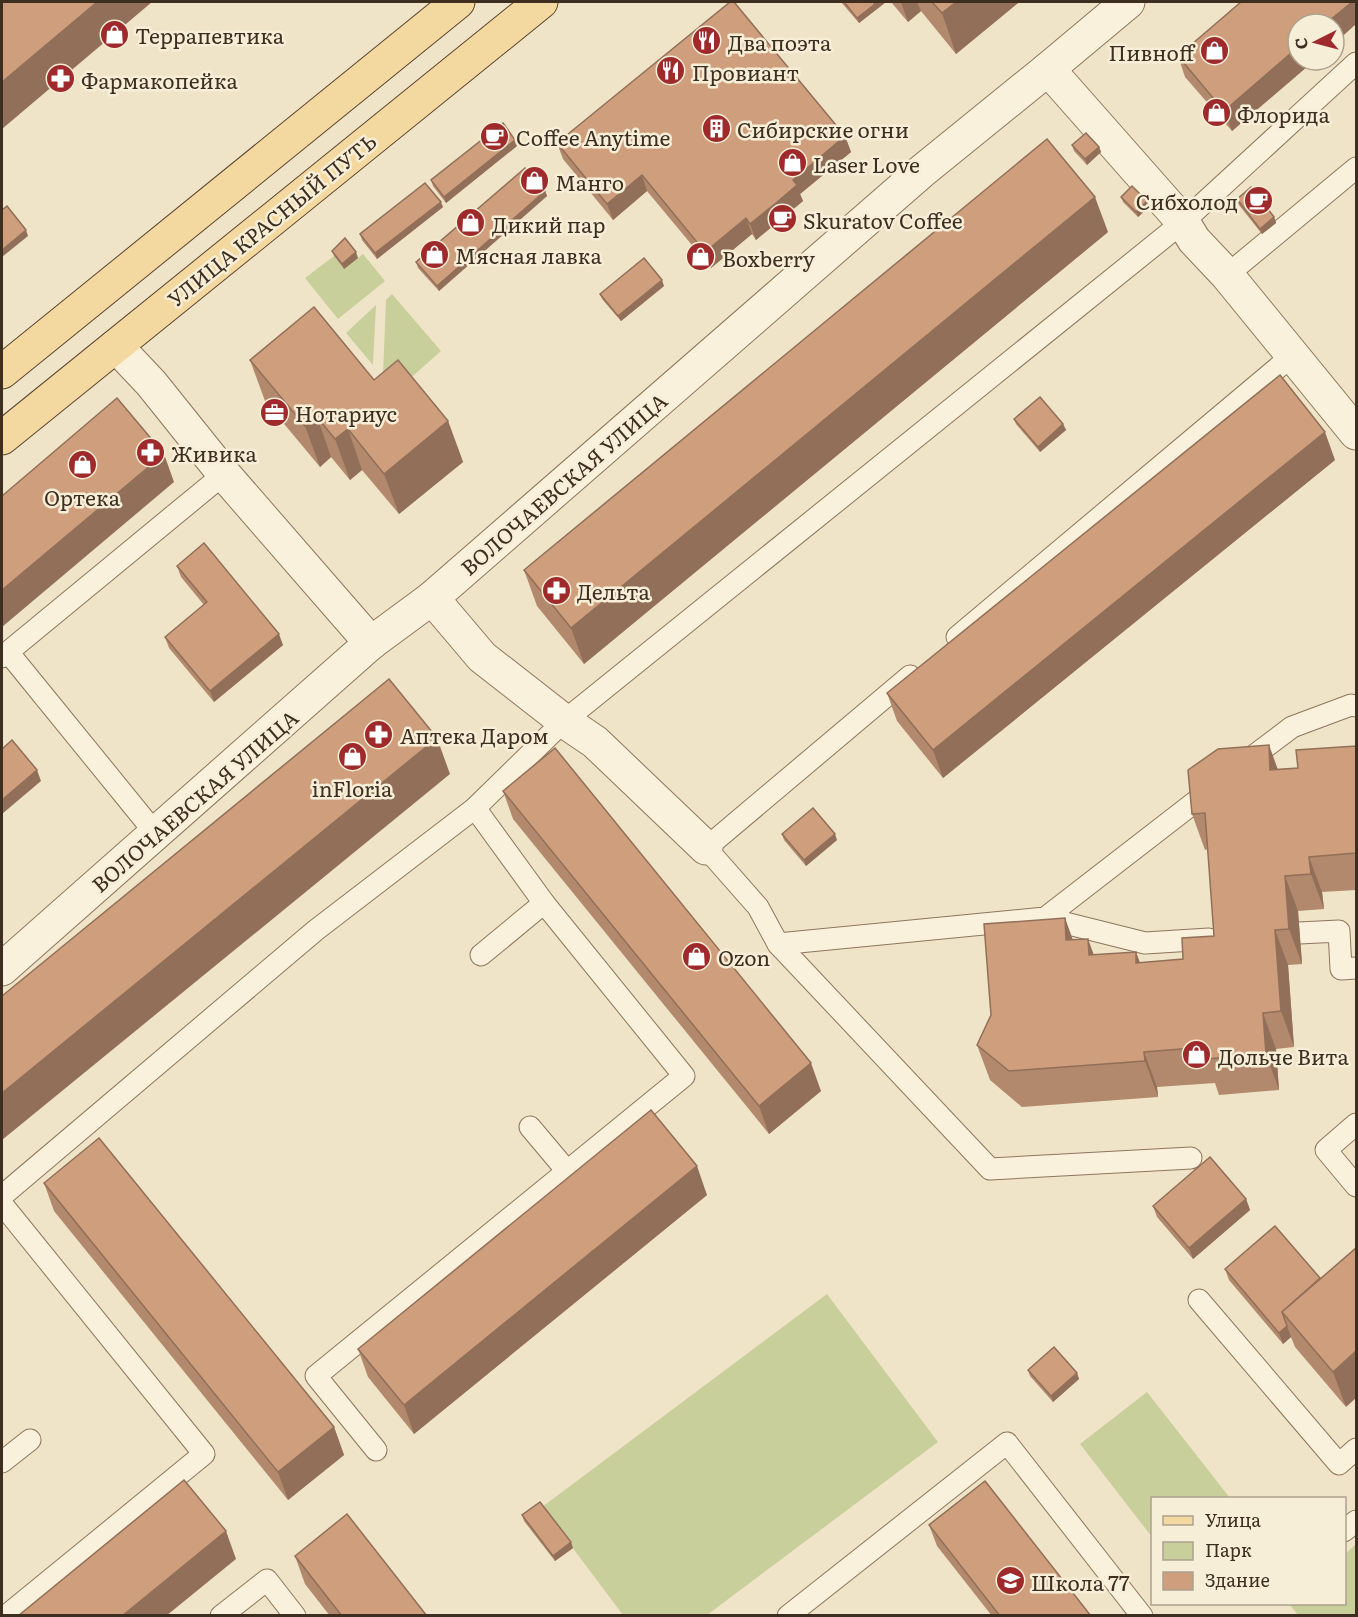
<svg xmlns="http://www.w3.org/2000/svg" width="1358" height="1617" font-family="Literata,serif">
  <style>
    .green { fill: #c9cf9b }
    .lines { fill: none; stroke-linecap: round; stroke-linejoin: round }
    .service-casing { stroke: #8d765c; stroke-width: 23 }
    .minor-casing { stroke: #8d765c; stroke-width: 35 }
    .tertiary-casing { stroke: #8d765c; stroke-width: 35 }
    .primary-casing { stroke: #5b4430; stroke-width: 35 }
    .service { stroke: #faf1dc; stroke-width: 21 }
    .minor { stroke: #faf1dc; stroke-width: 33 }
    .tertiary { stroke: #faf1dc; stroke-width: 33 }
    .primary { stroke: #f3d9a0; stroke-width: 33 }
    .wall { fill: #b2896c }
    .shaded-wall { fill: #916f58 }
    .building { fill: #cf9f7d; stroke: #916f58; stroke-width: 1.5 }
    .labels { text-anchor: middle; dominant-baseline: central; stroke-width: 5; stroke-linejoin: round; paint-order: stroke }
    .poi-label { font-size: 21px; fill: #3d2e20; stroke: #f7eed8; text-anchor: start }
    .street-label { font-size: 21px; fill: #3d2e20; stroke: #f7eed8 }
  </style>
  <rect width="100%" height="100%" fill="#f0e4c8"/>
  <g class="green">
    <path d="M363,254L385,281L338,319L305,278L334,256L344,269Z"/>
    <path d="M392,294L441,351L397,390L383,374L386,300Z"/>
    <path d="M376,305L373,365L346,333Z"/>
    <path d="M827,1294L938,1442L707,1615H623L542,1507Z"/>
    <path d="M1147,1392L1230,1498H1152V1537L1080,1444Z"/>
    <path d="M1356,1544V1615H1298L1289,1604H1344L1345,1554Z"/>
  </g>
  <g class="lines">
    <defs>
      <g id="service">
        <path d="M1227,275L1356,168"/>
        <path d="M957,637L1293,355"/>
        <path d="M8,652L156,834"/>
        <path d="M2,657L224,474"/>
        <path d="M910,676L706,848L758,907L778,944L1045,918L1213,788"/>
        <path d="M1247,761L1292,727L1351,705L1356,706"/>
        <path d="M1045,918L1145,943L1209,939"/>
        <path d="M1299,933L1339,931L1341,969L1356,968"/>
        <path d="M778,944L990,1169L1191,1158"/>
        <path d="M481,955L544,903"/>
        <path d="M1356,1124L1326,1150L1356,1186"/>
        <path d="M530,1127L567,1171"/>
        <path d="M2,1196L316,930L475,808L564,721L1183,222L1356,63"/>
        <path d="M2,1204L204,1454L6,1616"/>
        <path d="M1199,1300L1339,1464L1356,1449"/>
        <path d="M376,1450L316,1376L684,1076L544,903L475,808"/>
        <path d="M2,1462L30,1440"/>
        <path d="M1344,1531L1356,1521"/>
        <path d="M221,1616L267,1580L295,1616"/>
        <path d="M788,1616L1007,1443L1142,1616"/>
      </g>
      <g id="minor">
        <path d="M1048,69L1183,222L1194,240L1227,275L1356,433"/>
        <path d="M116,346L151,383L224,474L371,643"/>
        <path d="M432,598L482,657L564,721L595,742L706,848"/>
      </g>
      <path id="tertiary" d="M2,969L371,643L432,598L921,172L1048,69L1128,2"/>
      <g id="primary">
        <path d="M2,372L458,2"/>
        <path d="M2,438L541,2"/>
      </g>
    </defs>
    <use href="#service" class="service-casing"/>
    <use href="#minor" class="minor-casing"/>
    <use href="#tertiary" class="tertiary-casing"/>
    <use href="#primary" class="primary-casing"/>
    <use href="#service" class="service"/>
    <use href="#minor" class="minor"/>
    <use href="#tertiary" class="tertiary"/>
    <use href="#primary" class="primary"/>
  </g>
  <g class="wall">
    <path d="M841,2H886L859,23Z"/>
    <path d="M891,2H1017L1018,3L956,54L921,11L908,22Z"/>
    <path d="M1178,56L1298,60H1315L1232,131L1185,77Z"/>
    <path d="M845,136L851,152L800,194L803,201L756,240L752,234L711,268L647,191L613,220L563,159L557,143Z"/>
    <path d="M1072,145L1099,147L1101,152L1087,165L1074,151Z"/>
    <path d="M517,146L446,203L433,186L431,180Z"/>
    <path d="M545,191L547,196L439,291L418,268L416,262Z"/>
    <path d="M1121,197L1147,201L1149,207L1138,217L1123,202Z"/>
    <path d="M1237,199L1274,217L1276,223L1262,234L1239,205Z"/>
    <path d="M443,207L377,259L362,240L360,234Z"/>
    <path d="M1108,232L584,664L537,606L524,570Z"/>
    <path d="M332,251L358,258L344,269L334,256Z"/>
    <path d="M664,286L621,321L602,299L600,294Z"/>
    <path d="M250,360L374,380L448,421L463,462L399,514L362,470L350,480L331,457L320,467L265,401Z"/>
    <path d="M1014,419L1063,424L1066,430L1040,452L1016,424Z"/>
    <path d="M1335,460L943,778L897,721L887,693Z"/>
    <path d="M177,566L283,645L214,702L169,648L165,637L204,605L181,577Z"/>
    <path d="M1356,746V890L1322,892L1324,909L1298,911L1302,964L1288,965L1294,1047L1276,1049L1279,1090L1219,1095L1215,1083L1157,1087L1158,1097L1022,1107L990,1080L977,1045L1065,918L1072,940L1094,955L1136,952L1140,963L1183,959L1214,936L1208,849L1205,850L1192,814L1277,769L1298,768Z"/>
    <path d="M503,791L821,1091L769,1134L513,819Z"/>
    <path d="M782,834L837,840L806,866L784,840Z"/>
    <path d="M44,1183L334,1427L344,1455L288,1500L54,1211Z"/>
    <path d="M707,1195L414,1434L368,1377L358,1349Z"/>
    <path d="M1246,1199L1250,1210L1193,1259L1157,1217L1153,1206Z"/>
    <path d="M1225,1269L1320,1278L1346,1407L1295,1347L1291,1337L1283,1344L1229,1280Z"/>
    <path d="M1028,1370L1077,1373L1079,1379L1053,1402L1030,1376Z"/>
    <path d="M522,1515L573,1548L555,1561L524,1521Z"/>
    <path d="M929,1525L1091,1616H992L937,1546Z"/>
    <path d="M295,1556L427,1616H330L305,1584Z"/>
  </g>
  <g class="shaded-wall">
    <path d="M97,2H152L2,129V82Z"/>
    <path d="M874,2H886L859,23L857,18L875,4Z"/>
    <path d="M901,2H917L921,11L908,22Z"/>
    <path d="M956,2H1017L1018,3L956,54L942,13Z"/>
    <path d="M1352,2H1356V24L1334,44V24H1325Z"/>
    <path d="M1298,47V60H1315L1232,131L1224,111Z"/>
    <path d="M845,136L851,152L800,194L803,201L756,240L750,224L793,180Z"/>
    <path d="M515,140L517,146L446,203L444,197Z"/>
    <path d="M1099,147L1101,152L1087,165L1085,159Z"/>
    <path d="M642,175L647,191L613,220L607,204Z"/>
    <path d="M545,191L547,196L439,291L437,286Z"/>
    <path d="M1095,197L1108,232L584,664L571,628Z"/>
    <path d="M1147,201L1149,207L1138,217L1136,212Z"/>
    <path d="M441,202L443,207L377,259L375,253Z"/>
    <path d="M1274,217L1276,223L1262,234L1260,229Z"/>
    <path d="M746,218L752,234L711,268L705,252Z"/>
    <path d="M26,230L28,236L2,257V250Z"/>
    <path d="M356,252L358,258L344,269L342,264Z"/>
    <path d="M662,280L664,286L621,321L618,316Z"/>
    <path d="M317,417L331,457L320,467L305,426Z"/>
    <path d="M448,421L463,462L399,514L384,474Z"/>
    <path d="M1063,424L1066,430L1040,452L1038,447Z"/>
    <path d="M348,429L362,470L350,480L335,439Z"/>
    <path d="M1325,432L1335,460L943,778L933,750Z"/>
    <path d="M164,454L174,482L2,627V590Z"/>
    <path d="M279,634L283,645L214,702L210,691Z"/>
    <path d="M437,738L450,774L2,1140V1093Z"/>
    <path d="M1269,745L1282,781L1270,770Z"/>
    <path d="M37,770L41,781L2,814V800Z"/>
    <path d="M835,834L837,840L806,866L804,860Z"/>
    <path d="M1309,857L1322,892L1324,909L1311,874Z"/>
    <path d="M1285,876L1298,911L1302,964L1289,929Z"/>
    <path d="M1065,918L1078,954L1066,940Z"/>
    <path d="M1275,930L1288,965L1294,1047L1281,1011Z"/>
    <path d="M1088,939L1101,974L1089,955Z"/>
    <path d="M1136,952L1149,988L1136,963Z"/>
    <path d="M1263,1013L1276,1049L1279,1090L1266,1054Z"/>
    <path d="M1144,1052L1157,1087L1158,1097L1145,1061Z"/>
    <path d="M811,1063L821,1091L769,1134L759,1106Z"/>
    <path d="M697,1166L707,1195L414,1434L404,1405Z"/>
    <path d="M1246,1199L1250,1210L1193,1259L1189,1248Z"/>
    <path d="M1287,1326L1291,1337L1283,1344L1279,1333Z"/>
    <path d="M1356,1351V1398L1346,1407L1333,1372Z"/>
    <path d="M1077,1373L1079,1379L1053,1402L1051,1396Z"/>
    <path d="M334,1427L344,1455L288,1500L278,1472Z"/>
    <path d="M226,1531L236,1559L166,1616H122Z"/>
    <path d="M571,1542L573,1548L555,1561L553,1556Z"/>
  </g>
  <g class="building">
    <path d="M2,2H97L2,82Z"/>
    <path d="M730,2H734L845,136L793,180L797,185L776,203L750,224L746,218L705,252L642,175L607,204L557,143Z"/>
    <path d="M844,2H873L875,4L857,18Z"/>
    <path d="M932,2H956L942,13Z"/>
    <path d="M1241,2H1352L1325,24H1298V47L1224,111L1178,56Z"/>
    <path d="M503,123L515,140L444,197L431,180Z"/>
    <path d="M1086,133L1099,147L1085,159L1072,145Z"/>
    <path d="M1047,139L1095,197L571,628L524,570Z"/>
    <path d="M525,168L545,191L437,286L416,262Z"/>
    <path d="M425,183L441,202L375,253L360,234Z"/>
    <path d="M1132,186L1147,201L1136,212L1121,197Z"/>
    <path d="M1251,187L1274,217L1260,229L1237,199Z"/>
    <path d="M7,206L26,230L2,250V210Z"/>
    <path d="M345,238L356,252L342,264L332,251Z"/>
    <path d="M644,258L662,280L618,316L600,294Z"/>
    <path d="M314,307L374,380L398,360L448,421L384,474L348,429L335,439L317,417L305,426L250,360Z"/>
    <path d="M1280,375L1325,432L933,750L887,693Z"/>
    <path d="M1040,397L1063,424L1038,447L1014,419Z"/>
    <path d="M117,398L164,454L2,590V496Z"/>
    <path d="M204,543L279,634L210,691L165,637L207,602L177,566Z"/>
    <path d="M389,679L437,738L2,1093V996Z"/>
    <path d="M12,740L37,770L2,800V749Z"/>
    <path d="M1269,745L1270,770L1298,768L1296,750L1356,746V853L1309,857L1311,874L1285,876L1289,929L1275,930L1281,1011L1263,1013L1266,1054L1206,1059L1205,1047L1144,1052L1145,1061L1009,1071L977,1045L991,1015L984,924L1065,918L1066,940L1088,939L1089,955L1136,952V963L1183,959L1182,938L1214,936L1205,813L1192,814L1188,770L1218,749Z"/>
    <path d="M555,748L811,1063L759,1106L503,791Z"/>
    <path d="M813,808L835,834L804,860L782,834Z"/>
    <path d="M651,1110L697,1166L404,1405L358,1349Z"/>
    <path d="M99,1138L334,1427L278,1472L44,1183Z"/>
    <path d="M1210,1157L1246,1199L1189,1248L1153,1206Z"/>
    <path d="M1275,1226L1320,1278L1282,1312L1287,1326L1279,1333L1225,1269Z"/>
    <path d="M1356,1248V1351L1333,1372L1282,1312Z"/>
    <path d="M1054,1347L1077,1373L1051,1396L1028,1370Z"/>
    <path d="M184,1480L226,1531L122,1616H18Z"/>
    <path d="M985,1481L1091,1616H1000L929,1525Z"/>
    <path d="M540,1502L571,1542L553,1556L522,1515Z"/>
    <path d="M347,1514L427,1616H342L295,1556Z"/>
  </g>
  <defs>
    <symbol id="shop-disc" viewBox="-11 -11 22 22"><circle r="9.5" fill="#9e2a2b" stroke="#f7eed8"/><path d="M-5-2.5h2.3a2.7 3.5 0 0 1 5.4 0H5L5.5 6h-11ZM-1.5-2.5h3a1.5 2.3 0 0 0-3 0Z" fill="#fff"/></symbol>
    <symbol id="restaurant-disc" viewBox="-11 -11 22 22"><circle r="9.5" fill="#9e2a2b" stroke="#f7eed8"/><path d="M-5-6h1v4h1v-4h1v4h1v-4h1v5L-1.5 .5V6h-2V.5L-5-1ZM5-6V6H3V1.5H1.5Q1.5-4 5-6Z" fill="#fff"/></symbol>
    <symbol id="pharmacy-disc" viewBox="-11 -11 22 22"><circle r="9.5" fill="#9e2a2b" stroke="#f7eed8"/><path d="M-2-6h4v4h4v4h-4v4h-4v-4h-4v-4h4Z" fill="#fff"/></symbol>
    <symbol id="building-disc" viewBox="-11 -11 22 22"><circle r="9.5" fill="#9e2a2b" stroke="#f7eed8"/><path d="M-4-6H4V6H1V3H-1V6H-4ZM-2.5-4.3h1.7v1.8h-1.7ZM.8-4.3h1.7v1.8H.8ZM-2.5-1h1.7V.8h-1.7ZM.8-1h1.7V.8H.8Z" fill="#fff"/></symbol>
    <symbol id="cafe-disc" viewBox="-11 -11 22 22"><circle r="9.5" fill="#9e2a2b" stroke="#f7eed8"/><path d="M-5.5-4.5H6V0H3Q3 3.5 0 3.5H-2.5Q-5.5 3.5-5.5 0ZM3-3.2v2h1.7v-2ZM-6 4.5H4V6H-6Z" fill="#fff"/></symbol>
    <symbol id="office-disc" viewBox="-11 -11 22 22"><circle r="9.5" fill="#9e2a2b" stroke="#f7eed8"/><path d="M-6-3h4V-5.5h4V-3h4V5H-6ZM-1-4.5V-3h2v-1.5ZM-6 0V1H6V0Z" fill="#fff"/></symbol>
    <symbol id="school-disc" viewBox="-11 -11 22 22"><circle r="9.5" fill="#9e2a2b" stroke="#f7eed8"/><path d="M0-5L7-2L0 1L-7-2ZM-4 1L0 2.5L4 1V4Q0 6-4 4Z" fill="#fff"/></symbol>
  </defs>
  <g fill-rule="evenodd">
    <use href="#shop-disc" x="98" y="18" width="33" height="33"/>
    <use href="#restaurant-disc" x="690" y="24" width="33" height="33"/>
    <use href="#shop-disc" x="1198" y="34" width="33" height="33"/>
    <use href="#restaurant-disc" x="654" y="54" width="33" height="33"/>
    <use href="#pharmacy-disc" x="44" y="62" width="33" height="33"/>
    <use href="#shop-disc" x="1200" y="96" width="33" height="33"/>
    <use href="#building-disc" x="700" y="112" width="33" height="33"/>
    <use href="#cafe-disc" x="478" y="120" width="33" height="33"/>
    <use href="#shop-disc" x="776" y="146" width="33" height="33"/>
    <use href="#shop-disc" x="518" y="164" width="33" height="33"/>
    <use href="#cafe-disc" x="1242" y="184" width="33" height="33"/>
    <use href="#cafe-disc" x="766" y="202" width="33" height="33"/>
    <use href="#shop-disc" x="454" y="206" width="33" height="33"/>
    <use href="#shop-disc" x="418" y="238" width="33" height="33"/>
    <use href="#shop-disc" x="684" y="240" width="33" height="33"/>
    <use href="#office-disc" x="258" y="396" width="33" height="33"/>
    <use href="#pharmacy-disc" x="134" y="436" width="33" height="33"/>
    <use href="#shop-disc" x="66" y="448" width="33" height="33"/>
    <use href="#pharmacy-disc" x="540" y="574" width="33" height="33"/>
    <use href="#pharmacy-disc" x="362" y="718" width="33" height="33"/>
    <use href="#shop-disc" x="336" y="740" width="33" height="33"/>
    <use href="#shop-disc" x="680" y="940" width="33" height="33"/>
    <use href="#shop-disc" x="1180" y="1038" width="33" height="33"/>
    <use href="#school-disc" x="994" y="1564" width="33" height="33"/>
  </g>
  <g class="labels">
    <g class="poi-label">
      <text x="135" y="34">Террапевтика</text>
      <text x="728" y="41">Два поэта</text>
      <text x="1194" y="51" text-anchor="end">Пивнoff</text>
      <text x="692" y="71">Провиант</text>
      <text x="81" y="79">Фармакопейка</text>
      <text x="1237" y="113">Флорида</text>
      <text x="737" y="128">Сибирские огни</text>
      <text x="516" y="136">Coffee Anytime</text>
      <text x="813" y="163">Laser Love</text>
      <text x="555" y="181">Манго</text>
      <text x="1238" y="200" text-anchor="end">Сибхолод</text>
      <text x="803" y="219">Skuratov Coffee</text>
      <text x="492" y="223">Дикий пар</text>
      <text x="455" y="254">Мясная лавка</text>
      <text x="722" y="257">Boxberry</text>
      <text x="295" y="412">Нотариус</text>
      <text x="171" y="452">Живика</text>
      <text x="82" y="496" text-anchor="middle">Ортека</text>
      <text x="577" y="590">Дельта</text>
      <text x="400" y="734">Аптека Даром</text>
      <text x="352" y="787" text-anchor="middle">inFloria</text>
      <text x="718" y="956">Ozon</text>
      <text x="1218" y="1055">Дольче Вита</text>
      <text x="1031" y="1581">Школа 77</text>
    </g>
    <g class="street-label">
      <text transform="translate(271 219) rotate(-39)">УЛИЦА КРАСНЫЙ ПУТЬ</text>
      <text transform="translate(563 483) rotate(-41)">ВОЛОЧАЕВСКАЯ УЛИЦА</text>
      <text transform="translate(194 800) rotate(-41)">ВОЛОЧАЕВСКАЯ УЛИЦА</text>
    </g>
  </g>
  <rect width="1358" height="1617" fill="none" stroke="#3d2e20" stroke-width="6"/>
  <rect x="1151" y="1497" width="195" height="108" fill="#f7eed8" stroke="#ada18e" stroke-width="1.5"/>
  <rect x="1163" y="1516" width="30" height="9" fill="#f3d9a0" stroke="#ada18e" stroke-width="1.5"/>
  <text x="1205" y="1527" font-size="18" fill="#3d2e20">Улица</text>
  <rect x="1163" y="1542" width="30" height="18" fill="#c9cf9b" stroke="#ada18e" stroke-width="1.5"/>
  <text x="1205" y="1557" font-size="18" fill="#3d2e20">Парк</text>
  <rect x="1163" y="1572" width="30" height="18" fill="#cf9f7d" stroke="#ada18e" stroke-width="1.5"/>
  <text x="1205" y="1587" font-size="18" fill="#3d2e20">Здание</text>
  <g transform="translate(1316 42) rotate(264)"><circle r="28" fill="#f7eed8" stroke="#ada18e" stroke-width="1.5"/>
  <path d="M0-4.5L10 22L0 15L-10 22Z" fill="#9e2a2b"/>
  <text y="-9" font-size="16" font-weight="bold" text-anchor="middle" fill="#3d2e20">С</text>
  </g>
</svg>
